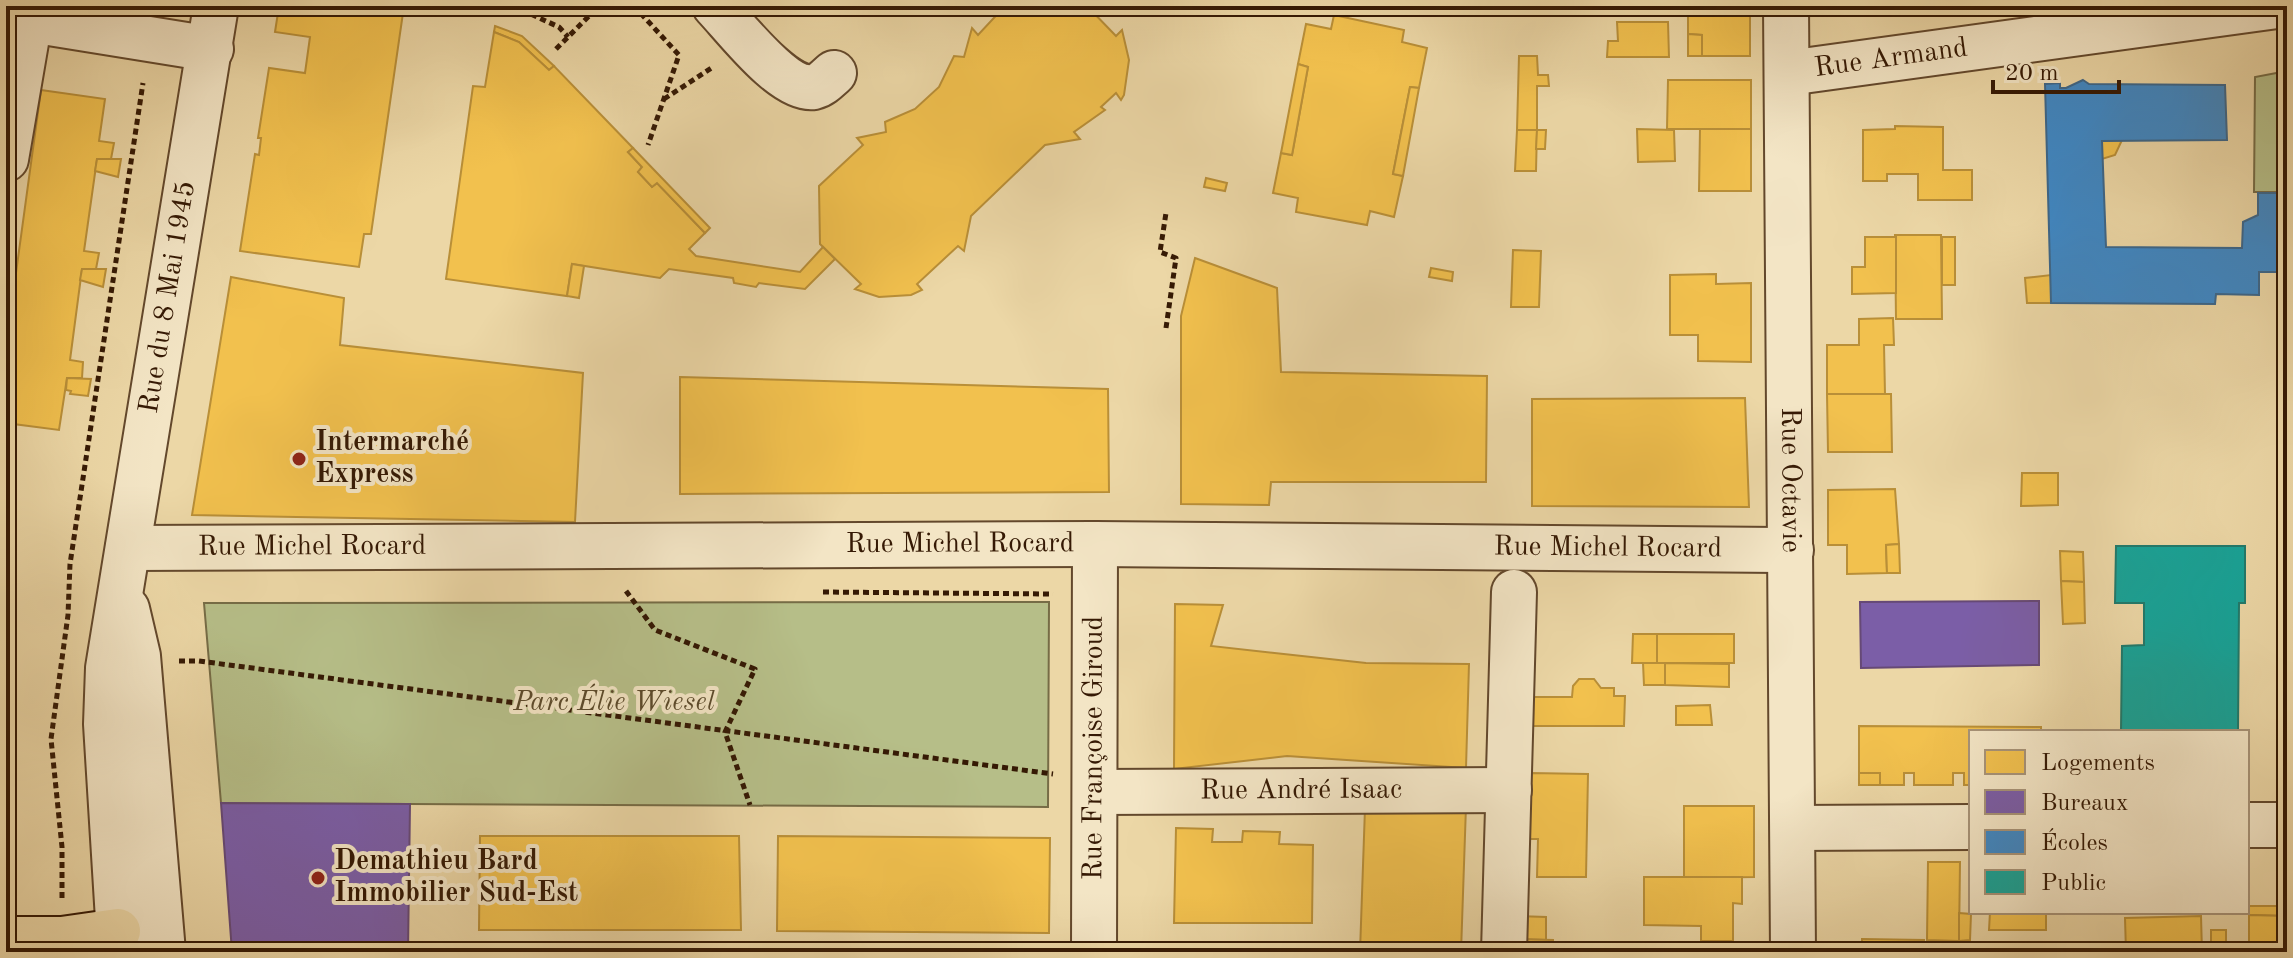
<svg xmlns="http://www.w3.org/2000/svg" width="2293" height="958" font-family="'Old Standard TT',serif">
  <style>
    .green { fill: #b6be88; stroke: #766c46; stroke-width: 2 }
    .homes { fill: #f2c14e; stroke: #b98f38; stroke-width: 2 }
    .offices { fill: #7b5ea7; stroke: #664976; stroke-width: 2 }
    .schools { fill: #3f88c5; stroke: #3c678b; stroke-width: 2 }
    .public { fill: #17a398; stroke: #207a6c; stroke-width: 2 }
    .lines { fill: none; stroke-linecap: round; stroke-linejoin: round }
    .minor-casing { stroke: #63482c; stroke-width: 48 }
    .highway-casing { stroke: #351904; stroke-width: 48 }
    .path { stroke: #351904; stroke-width: 5; stroke-dasharray: 6 4; stroke-linecap: butt }
    .minor { stroke: #f3e5c5; stroke-width: 44 }
    .highway { stroke: #ecd7a6; stroke-width: 44 }
    .poi-dot { fill: #8f2418; stroke: #f3e5c5; stroke-width: 3 }
    .labels { text-anchor: middle; dominant-baseline: central; stroke-width: 8; stroke-linejoin: round; paint-order: stroke }
    .street-label { font-size: 28px; fill: #351904; stroke: #f3e5c5 }
    .poi-label { font-size: 28px; font-weight: bold; fill: #351904; stroke: #f3e5c5; text-anchor: start }
    .park-label { font-size: 28px; font-style: italic; fill: #5c4b2c; stroke: #f3e5c5 }
  </style>
  <rect width="100%" height="100%" fill="#ecd7a6"/>
  <filter id="stains"><feTurbulence type="fractalNoise" baseFrequency=".0025" numOctaves="4"/><feColorMatrix values="0 0 0 0 .2 0 0 0 0 .09 0 0 0 0 .02 0 0 0 .5 -.17"/></filter>
  <radialGradient id="worn" r=".72"><stop offset=".6" stop-color="#630" stop-opacity="0"/><stop offset="1" stop-color="#630" stop-opacity=".3"/></radialGradient>
  <g class="green">
    <path d="M2287,71V192H2254L2255,77Z"/>
    <path d="M1049,602L1048,807L221,803L204,603Z"/>
  </g>
  <g class="homes">
    <path d="M279,6H404L371,234H364L359,267L240,251L255,154L259,155L261,138H258L269,68L305,73L310,37L275,32Z"/>
    <path d="M1005,6H1087L1116,36L1122,30L1129,60L1124,95L1121,100L1116,93L1101,107L1105,110L1074,132L1080,139L1045,145L971,216L964,251L958,246L917,284L922,290L911,295L879,297L855,289L861,284L820,244L819,186L863,145L857,138L886,132L885,122L915,109L939,87L954,56L964,57L972,28L978,35Z"/>
    <path d="M1688,6H1750V56H1702V35L1688,34Z"/>
    <rect x="1858" y="6" width="57" height="7"/>
    <path d="M2000,6H2045V8L2001,15Z"/>
    <path d="M1334,15L1404,30L1402,42L1427,48L1419,88L1410,87L1393,174L1403,176L1394,217L1370,211L1367,225L1296,212L1298,198L1273,193L1281,153L1292,155L1308,67L1298,64L1306,24L1331,29Z"/>
    <path d="M1617,22H1668L1669,57H1607L1608,41H1618Z"/>
    <path d="M495,26L522,36L554,66L549,70L519,42L494,32Z"/>
    <path d="M494,32L519,42L549,70L554,66L633,148L628,152L642,167L638,172L652,187L657,183L705,233L689,249L696,256L800,272L823,247L835,259L805,289L759,283L756,287L734,283L733,278L669,269L660,278L572,264L567,296L446,279L473,86L485,87Z"/>
    <path d="M1688,34L1702,35V56H1688Z"/>
    <path d="M1519,56H1537L1538,75H1548L1549,86H1537V130H1517Z"/>
    <path d="M1298,64L1308,67L1292,155L1281,153Z"/>
    <path d="M1668,80H1751V129H1667Z"/>
    <path d="M1410,87L1419,88L1403,176L1393,174Z"/>
    <path d="M41,90L105,99L99,141L114,143L111,159H97L84,251L99,253L96,269H82L70,360L83,362L82,378H67L59,430L6,423V346Z"/>
    <path d="M1895,126L1943,127V170H1972V200H1918V174H1887V181H1863V130L1895,129Z"/>
    <path d="M1637,129L1674,130L1675,161L1638,162Z"/>
    <path d="M1700,129H1751V191H1699Z"/>
    <path d="M1517,130H1537L1536,171H1515Z"/>
    <path d="M1537,130H1546L1545,149H1536Z"/>
    <path d="M2122,140L2115,155L2102,159V141Z"/>
    <path d="M633,148L710,228L705,233L657,183L652,187L638,172L642,167L628,152Z"/>
    <path d="M97,159H121L118,177L95,171Z"/>
    <path d="M1206,178L1227,183L1225,191L1204,187Z"/>
    <path d="M1895,235H1941L1942,319H1896Z"/>
    <path d="M1865,237H1896V293L1852,294V267H1865Z"/>
    <rect x="1942" y="237" width="13" height="48"/>
    <path d="M1513,250L1541,251L1539,307H1511Z"/>
    <path d="M1195,258L1277,288L1281,372L1487,376L1486,482H1271L1269,505L1181,504V316Z"/>
    <path d="M572,264L584,266L579,298L567,296Z"/>
    <path d="M1431,268L1453,272L1452,281L1429,277Z"/>
    <path d="M82,269H106L103,287L80,280Z"/>
    <path d="M1716,274V284L1751,283V362L1698,361V335H1670V275Z"/>
    <path d="M2051,275V303H2027L2025,278Z"/>
    <path d="M231,277L344,298L340,345L583,373L575,522L192,515Z"/>
    <path d="M1893,318L1894,345H1884L1885,394H1827V345H1859V319Z"/>
    <path d="M680,377L1108,389L1109,492L680,494Z"/>
    <path d="M67,378L91,379L88,396L70,394L71,391L66,390Z"/>
    <path d="M1827,394H1891L1892,452H1828Z"/>
    <path d="M1745,398L1749,507L1532,506V399Z"/>
    <path d="M2022,473H2058V505L2021,506Z"/>
    <path d="M1895,489L1899,544L1886,545L1887,573L1847,574V545H1828V490Z"/>
    <path d="M1899,544L1900,573H1887L1886,545Z"/>
    <path d="M2060,551L2083,552L2084,582L2061,581Z"/>
    <path d="M2061,581L2084,582L2085,623L2063,624Z"/>
    <path d="M1175,604L1223,605L1211,646L1366,663L1469,664L1466,768L1287,756L1174,769Z"/>
    <path d="M1633,634H1657V663H1632Z"/>
    <rect x="1657" y="634" width="77" height="29"/>
    <path d="M1643,663H1665V685H1644Z"/>
    <path d="M1665,663L1729,664V687L1665,685Z"/>
    <path d="M1579,679H1594L1601,688H1614V696H1625L1624,726H1519L1520,697H1572L1573,686Z"/>
    <path d="M1710,705L1712,725H1676V706Z"/>
    <path d="M1859,726L2041,727V732H1971V785H1964V773H1953V785H1914V773H1904V785H1880V773H1859Z"/>
    <path d="M1530,773L1588,774L1586,877H1537L1538,839H1528Z"/>
    <rect x="1859" y="773" width="21" height="12"/>
    <path d="M1466,806L1461,952H1360L1365,808Z"/>
    <path d="M1684,806H1754V877L1684,878Z"/>
    <path d="M1176,828L1213,829L1212,842H1242L1243,831L1280,832L1279,844L1313,845L1312,923H1174Z"/>
    <path d="M480,836H739L741,930H479Z"/>
    <path d="M778,836L1050,838L1049,933L777,931Z"/>
    <path d="M1928,862H1960L1959,941L1927,940Z"/>
    <path d="M1644,877H1742V904L1733,903V941H1701V926L1644,925Z"/>
    <path d="M2248,906H2287V916L2249,915Z"/>
    <path d="M1990,912H2046V930H1989Z"/>
    <path d="M1959,913L1971,914L1970,940L1959,941Z"/>
    <path d="M2249,915L2287,916V952H2249Z"/>
    <path d="M1514,916L1546,917V940L1513,939Z"/>
    <path d="M2201,916L2202,952H2126L2125,918Z"/>
    <rect x="2211" y="930" width="15" height="15"/>
    <path d="M1513,939L1553,940V952H1513Z"/>
    <path d="M1862,939L1924,940V952H1862Z"/>
  </g>
  <g class="offices">
    <path d="M2039,601V665L1861,668L1860,602Z"/>
    <path d="M221,803L410,804L408,952H232Z"/>
  </g>
  <path class="schools" d="M2083,80L2089,84L2225,85L2227,140L2102,141L2106,247L2242,248L2243,222L2258,215V193H2287V272H2259V295L2216,294L2215,304L2051,303L2045,84L2060,83V88H2066Z"/>
  <path class="public" d="M2116,546H2245V603H2239L2238,732H2121L2122,646L2144,645V603H2115Z"/>
  <g class="lines">
    <defs>
      <g id="minor">
        <path d="M715,6C735,27 784,92 814,87C822,85 828,78 834,73"/>
        <path id="s1" d="M1786,6L1793,952"/>
        <path d="M6,16L211,49"/>
        <path id="s2" d="M1788,73L2277,6"/>
        <path d="M6,159L30,19"/>
        <path id="s3" d="M128,548L1095,544L1791,550"/>
        <path d="M127,609L138,656L163,952"/>
        <path id="s4" d="M1095,792L1509,790"/>
        <path d="M2247,825H2287"/>
        <path d="M1794,828L1971,827"/>
        <path id="s5" d="M120,952L106,724L108,668L216,6"/>
        <path id="s6" d="M1094,952L1095,544"/>
        <path d="M1504,952L1514,592"/>
      </g>
      <path id="highway" d="M6,939H62L118,931"/>
    </defs>
    <use href="#minor" class="minor-casing"/>
    <use href="#highway" class="highway-casing"/>
    <g class="path">
      <path d="M513,6L559,27L568,37"/>
      <path d="M634,6L679,55L648,145"/>
      <path d="M556,49L599,6"/>
      <path d="M664,99L713,67"/>
      <path d="M1166,328L1176,258L1160,252L1166,213"/>
      <path d="M626,591L655,630L755,669L725,732L750,805"/>
      <path d="M823,592L1053,594"/>
      <path d="M179,661H199L1053,774"/>
      <path d="M62,898V847L51,739L68,615L70,564L143,83"/>
    </g>
    <use href="#minor" class="minor"/>
    <use href="#highway" class="highway"/>
  </g>
  <g class="poi-dot">
    <circle cx="299" cy="459" r="8"/>
    <circle cx="318" cy="878" r="8"/>
  </g>
  <g class="labels">
    <g class="street-label">
      <text stroke="none"><textPath href="#s2" startOffset="104">Rue Armand</textPath></text>
      <text stroke="none"><textPath href="#s5" startOffset="660">Rue du 8 Mai 1945</textPath></text>
      <text stroke="none"><textPath href="#s1" startOffset="474">Rue Octavie</textPath></text>
      <text stroke="none"><textPath href="#s3" startOffset="832">Rue Michel Rocard</textPath></text>
      <text stroke="none"><textPath href="#s3" startOffset="184">Rue Michel Rocard</textPath></text>
      <text stroke="none"><textPath href="#s3" startOffset="1480">Rue Michel Rocard</textPath></text>
      <text stroke="none"><textPath href="#s6" startOffset="204">Rue Françoise Giroud</textPath></text>
      <text stroke="none"><textPath href="#s4" startOffset="206">Rue André Isaac</textPath></text>
    </g>
    <g class="poi-label">
      <text x="315" y="443">Intermarché<tspan x="315" dy="32">Express</tspan></text>
      <text x="334" y="862">Demathieu Bard<tspan x="334" dy="32">Immobilier Sud-Est</tspan></text>
    </g>
    <g class="park-label">
      <text x="614" y="703">Parc Élie Wiesel</text>
    </g>
  </g>
  <rect width="2293" height="958" fill="none" stroke="#ecd7a6" stroke-width="32"/>
  <rect x="8" y="8" width="2277" height="942" fill="none" stroke="#351904" stroke-width="4"/>
  <rect x="16" y="16" width="2261" height="926" fill="none" stroke="#351904" stroke-width="2"/>
  <rect x="1969" y="730" width="280" height="184" fill="#f3e5c5" stroke="#a79378" stroke-width="2"/>
  <rect x="1985" y="750" width="40" height="24" fill="#f2c14e" stroke="#a79378" stroke-width="2"/>
  <text x="2041" y="770" font-size="24" fill="#351904">Logements</text>
  <rect x="1985" y="790" width="40" height="24" fill="#7b5ea7" stroke="#a79378" stroke-width="2"/>
  <text x="2041" y="810" font-size="24" fill="#351904">Bureaux</text>
  <rect x="1985" y="830" width="40" height="24" fill="#3f88c5" stroke="#a79378" stroke-width="2"/>
  <text x="2041" y="850" font-size="24" fill="#351904">Écoles</text>
  <rect x="1985" y="870" width="40" height="24" fill="#17a398" stroke="#a79378" stroke-width="2"/>
  <text x="2041" y="890" font-size="24" fill="#351904">Public</text>
  <path d="M1993 80v12h126v-12" fill="none" stroke="#351904" stroke-width="4"/>
  <text x="2005" y="80" font-size="24" fill="#351904" stroke="#f3e5c5" stroke-width="6" paint-order="stroke">20 m</text>
  <rect width="100%" height="100%" filter="url(#stains)"/>
  <rect width="100%" height="100%" fill="url(#worn)"/>
</svg>
